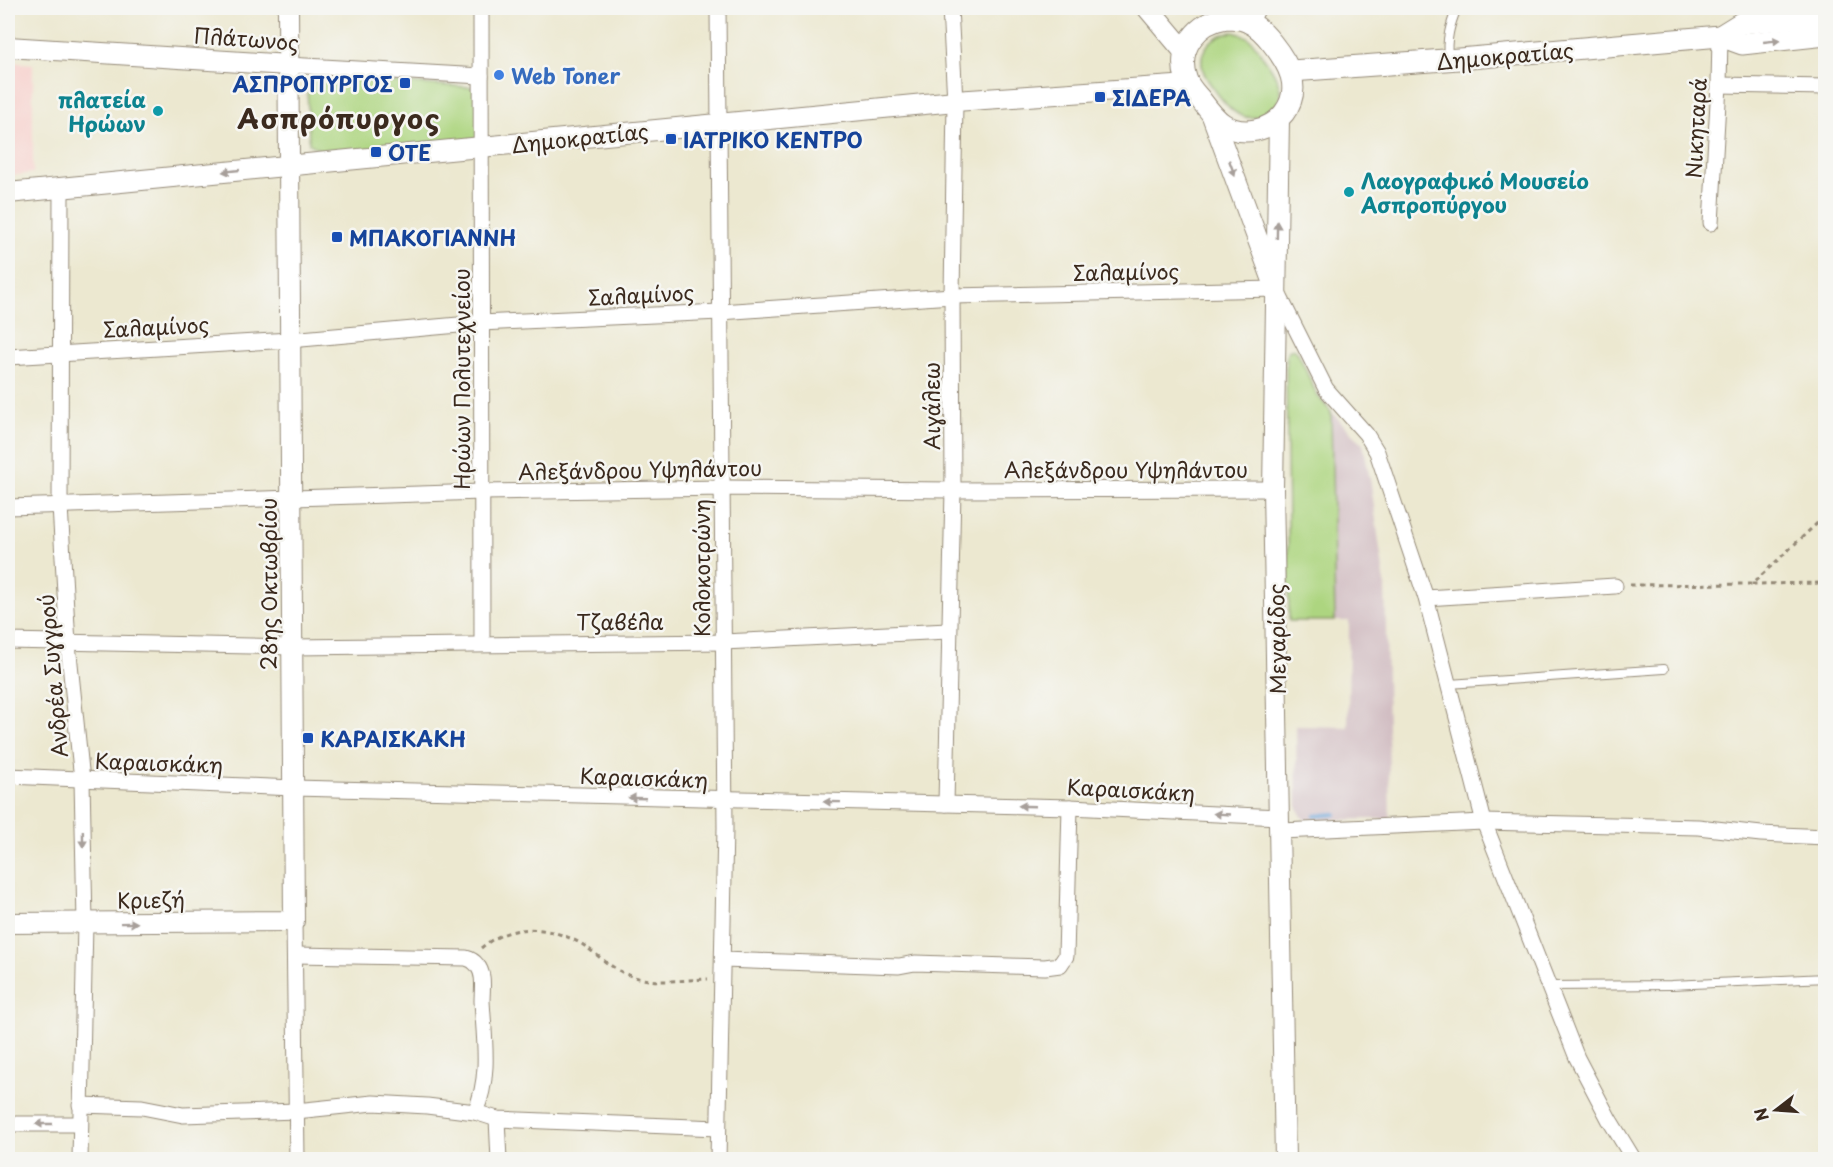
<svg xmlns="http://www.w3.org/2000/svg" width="1833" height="1167" font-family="'Playpen Sans',sans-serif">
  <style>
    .built { fill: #f7d0cc }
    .industrial { fill: #d2bec3 }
    .green { fill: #add580; stroke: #74804f; stroke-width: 1.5 }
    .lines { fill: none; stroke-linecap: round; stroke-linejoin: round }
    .stream { stroke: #67a1d6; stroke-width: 4.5 }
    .service-casing { stroke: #948977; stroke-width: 10 }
    .minor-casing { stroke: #948977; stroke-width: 17 }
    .tertiary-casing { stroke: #948977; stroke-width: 22 }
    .secondary-casing { stroke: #948977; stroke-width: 23 }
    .path { stroke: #948977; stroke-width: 3; stroke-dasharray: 4.5 4.5; stroke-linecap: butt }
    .service { stroke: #fff; stroke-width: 8 }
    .minor { stroke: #fff; stroke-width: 15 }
    .tertiary { stroke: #fff; stroke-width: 20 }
    .secondary { stroke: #fff; stroke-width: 21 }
    .oneway { fill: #a79f9a }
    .shop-dot { fill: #3f7fe0; stroke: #f6f6f2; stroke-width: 2 }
    .transit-dot { fill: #1a4fb4; stroke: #f6f6f2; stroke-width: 2 }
    .culture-dot { fill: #0f9aa8; stroke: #f6f6f2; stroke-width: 2 }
    .labels { text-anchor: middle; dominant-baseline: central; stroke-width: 5; stroke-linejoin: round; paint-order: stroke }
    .street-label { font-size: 21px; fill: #3b2a1e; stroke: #f6f6f2 }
    .shop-label { font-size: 21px; font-weight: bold; fill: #366cbe; stroke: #f6f6f2; text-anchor: start }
    .transit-label { font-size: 21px; font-weight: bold; fill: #164399; stroke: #f6f6f2; text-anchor: start }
    .culture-label { font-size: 21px; font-weight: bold; fill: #0d838f; stroke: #f6f6f2; text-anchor: end }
    .district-label { font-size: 27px; font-weight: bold; letter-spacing: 1.5px; fill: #3b2a1e; stroke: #f6f6f2 }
  </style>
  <rect width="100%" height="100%" fill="#f6f6f2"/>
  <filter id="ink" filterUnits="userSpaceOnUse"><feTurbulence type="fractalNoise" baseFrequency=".0167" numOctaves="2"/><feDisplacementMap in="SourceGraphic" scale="12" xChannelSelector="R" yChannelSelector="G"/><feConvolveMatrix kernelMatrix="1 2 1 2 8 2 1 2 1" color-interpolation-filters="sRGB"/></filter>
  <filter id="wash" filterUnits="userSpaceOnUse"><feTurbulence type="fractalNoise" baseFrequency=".008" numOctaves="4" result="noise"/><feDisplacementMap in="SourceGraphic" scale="24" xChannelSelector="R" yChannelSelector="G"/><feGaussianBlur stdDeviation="1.35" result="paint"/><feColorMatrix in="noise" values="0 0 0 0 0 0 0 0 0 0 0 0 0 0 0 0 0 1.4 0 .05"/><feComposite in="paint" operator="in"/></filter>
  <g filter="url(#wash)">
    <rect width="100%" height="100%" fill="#ece8d0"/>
    <path class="built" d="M8,62L33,64V173L8,176Z"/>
    <path class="industrial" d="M1331,412L1363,444L1371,485L1385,584L1390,822L1380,819L1305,820L1301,815L1297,806L1296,726L1348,727L1349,621H1335Z"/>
    <g class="green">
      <path d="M1233,32C1239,34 1245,35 1250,39C1254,43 1258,49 1261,54C1275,72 1295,101 1263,115C1242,124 1228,108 1217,93C1212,86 1205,78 1203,70C1197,49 1214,34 1233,32Z"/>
      <path d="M314,77L482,88L483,144L327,155L309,143L307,83L309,79Z"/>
      <path d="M1293,349L1298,353L1317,395L1331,412L1335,621H1289L1286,357L1288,351Z"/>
    </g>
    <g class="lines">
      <path class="stream" d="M1315,816L1335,814"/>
    </g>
  </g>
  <g filter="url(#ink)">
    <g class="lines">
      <defs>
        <g id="service">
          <path d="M1448,58C1446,39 1450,25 1457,8"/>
          <path d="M1449,684L1664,669"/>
          <path d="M1548,986L1671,985L1826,978"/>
        </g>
        <g id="minor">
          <path d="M481,8L482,643"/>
          <path d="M288,65L481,76"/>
          <path d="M1719,85L1826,87"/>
          <path d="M61,188L60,506L68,644L82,780L85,923L80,1160"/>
          <path d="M1711,223L1719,85L1720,36"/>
          <path d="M8,357L290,340L481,323L720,312L952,296L1276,289L1326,389L1366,434L1377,452L1426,598L1484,822L1577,1058L1609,1119L1634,1160"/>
          <path d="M8,507L482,492L722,488L953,490L1273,489"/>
          <path d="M1426,598L1615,586"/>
          <path d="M8,641L293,647L723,642L948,631"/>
          <path d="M8,776L294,788L1070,807L1280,817"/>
          <path d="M946,804L953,490L952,296L955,101L950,8"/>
          <path d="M1281,831L1484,822L1698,827L1761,834L1826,837"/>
          <path d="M294,921L297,1160"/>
          <path d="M295,955L466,958C470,959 474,961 477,965C485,974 482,989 482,1001C484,1038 491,1076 475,1112"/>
          <path d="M723,960L899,966L915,963L1045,967L1060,965L1066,956L1070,807"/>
          <path d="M80,1105L142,1107L183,1115L296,1111L373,1103L427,1106L475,1112L497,1119L718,1128"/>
          <path d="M497,1119L499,1160"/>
          <path d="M8,1124H80"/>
          <path d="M718,1160L725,828L718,8"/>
        </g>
        <g id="tertiary">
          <path d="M1248,22L1255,8"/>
          <path d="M8,47L288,65"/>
          <path d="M1211,113L1272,278"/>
          <path d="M1279,119L1273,489L1285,1160"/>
          <path d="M8,193L955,101L1189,85"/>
          <path d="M8,923L294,921L288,8"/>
        </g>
        <g id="secondary">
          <path d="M1148,8L1185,52"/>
          <path d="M1226,18C1233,18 1241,18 1248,22C1258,26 1265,34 1272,43C1288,63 1303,88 1284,113C1270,131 1242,137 1223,124C1214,118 1207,108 1201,100C1195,93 1188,86 1186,78C1176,48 1198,22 1226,18Z"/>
          <path d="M1720,36L1741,23L1826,15"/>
          <path d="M1291,71L1459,59L1720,36L1742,44L1826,35"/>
        </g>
      </defs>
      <use href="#service" class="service-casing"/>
      <use href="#minor" class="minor-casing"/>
      <use href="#tertiary" class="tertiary-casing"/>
      <use href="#secondary" class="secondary-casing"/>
      <g class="path">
        <path d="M1752,584L1826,583"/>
        <path d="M1630,585L1752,584L1826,515"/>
        <path d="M481,948C510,923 547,925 580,943C595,952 609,967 626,974C651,985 681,980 708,979"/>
      </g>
      <use href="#service" class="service"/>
      <use href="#minor" class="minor"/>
      <use href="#tertiary" class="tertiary"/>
      <use href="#secondary" class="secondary"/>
    </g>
    <defs><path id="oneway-solid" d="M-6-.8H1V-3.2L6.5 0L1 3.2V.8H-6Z" transform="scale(1.5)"/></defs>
    <g class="oneway">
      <use href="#oneway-solid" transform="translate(1772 41) rotate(-6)"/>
      <use href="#oneway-solid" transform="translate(1232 168) rotate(70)"/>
      <use href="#oneway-solid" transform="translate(231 171) rotate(174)"/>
      <use href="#oneway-solid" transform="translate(1277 230) rotate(-89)"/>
      <use href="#oneway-solid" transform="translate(637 798) rotate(-178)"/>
      <use href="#oneway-solid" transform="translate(832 802) rotate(-179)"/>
      <use href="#oneway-solid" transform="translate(1027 806) rotate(-178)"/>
      <use href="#oneway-solid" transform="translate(1222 814) rotate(-177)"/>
      <use href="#oneway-solid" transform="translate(83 839) rotate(89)"/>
      <use href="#oneway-solid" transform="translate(129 923) rotate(-1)"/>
      <use href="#oneway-solid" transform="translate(44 1124) rotate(180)"/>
    </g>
  </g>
  <circle class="shop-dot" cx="499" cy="75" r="6"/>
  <g class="transit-dot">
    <rect x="399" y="77" width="12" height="12" rx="3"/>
    <rect x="1094" y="91" width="12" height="12" rx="3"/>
    <rect x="665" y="133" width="12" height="12" rx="3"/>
    <rect x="370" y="146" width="12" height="12" rx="3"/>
    <rect x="331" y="231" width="12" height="12" rx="3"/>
    <rect x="302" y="732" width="12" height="12" rx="3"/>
  </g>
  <g class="culture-dot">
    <circle cx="158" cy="111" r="6"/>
    <circle cx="1349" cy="192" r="6"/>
  </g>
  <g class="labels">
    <g class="street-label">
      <text transform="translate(246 38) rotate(4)">Πλάτωνος</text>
      <text transform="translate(1505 55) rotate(-5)">Δημοκρατίας</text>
      <text transform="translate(1695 128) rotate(-87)">Νικηταρά</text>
      <text transform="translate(580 137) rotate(-6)">Δημοκρατίας</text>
      <text transform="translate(1126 271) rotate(-1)">Σαλαμίνος</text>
      <text transform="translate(641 294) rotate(-3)">Σαλαμίνος</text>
      <text transform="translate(156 326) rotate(-3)">Σαλαμίνος</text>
      <text transform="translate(461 379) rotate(-90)">Ηρώων Πολυτεχνείου</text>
      <text transform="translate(931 406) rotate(-90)">Αιγάλεω</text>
      <text transform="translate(640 469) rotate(-1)">Αλεξάνδρου Υψηλάντου</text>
      <text x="1126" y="469">Αλεξάνδρου Υψηλάντου</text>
      <text transform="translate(701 568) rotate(-90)">Κολοκοτρώνη</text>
      <text transform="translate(268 584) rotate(-90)">28ης Οκτωβρίου</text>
      <text x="620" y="621">Τζαβέλα</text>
      <text transform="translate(1276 639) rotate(-91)">Μεγαρίδος</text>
      <text transform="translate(52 676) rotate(-95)">Ανδρέα Συγγρού</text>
      <text transform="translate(159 762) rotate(2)">Καραισκάκη</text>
      <text transform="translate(644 777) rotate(2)">Καραισκάκη</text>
      <text transform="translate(1131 789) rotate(3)">Καραισκάκη</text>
      <text transform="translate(151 899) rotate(-1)">Κριεζή</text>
    </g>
    <g class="shop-label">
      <text x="511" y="75">Web Toner</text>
    </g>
    <g class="transit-label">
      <text x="393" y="83" text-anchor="end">ΑΣΠΡΟΠΥΡΓΟΣ</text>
      <text x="1112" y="97">ΣΙΔΕΡΑ</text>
      <text x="683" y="139">ΙΑΤΡΙΚΟ ΚΕΝΤΡΟ</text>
      <text x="388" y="152">ΟΤΕ</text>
      <text x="349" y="237">ΜΠΑΚΟΓΙΑΝΝΗ</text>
      <text x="320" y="738">ΚΑΡΑΙΣΚΑΚΗ</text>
    </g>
    <g class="culture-label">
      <text x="146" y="99">πλατεία<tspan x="146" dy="24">Ηρώων</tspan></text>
      <text x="1361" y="180" text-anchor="start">Λαογραφικό Μουσείο<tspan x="1361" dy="24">Ασπροπύργου</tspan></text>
    </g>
    <g class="district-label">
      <text x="339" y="117">Ασπρόπυργος</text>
    </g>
  </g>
  <rect width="1833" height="1167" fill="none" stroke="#f6f6f2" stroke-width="30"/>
  <g transform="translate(1776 1110) rotate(253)" stroke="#f6f6f2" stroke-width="4.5" paint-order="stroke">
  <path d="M0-4.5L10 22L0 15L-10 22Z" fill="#3b2a1e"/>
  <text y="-9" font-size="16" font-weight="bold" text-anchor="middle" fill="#3b2a1e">N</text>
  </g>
</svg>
